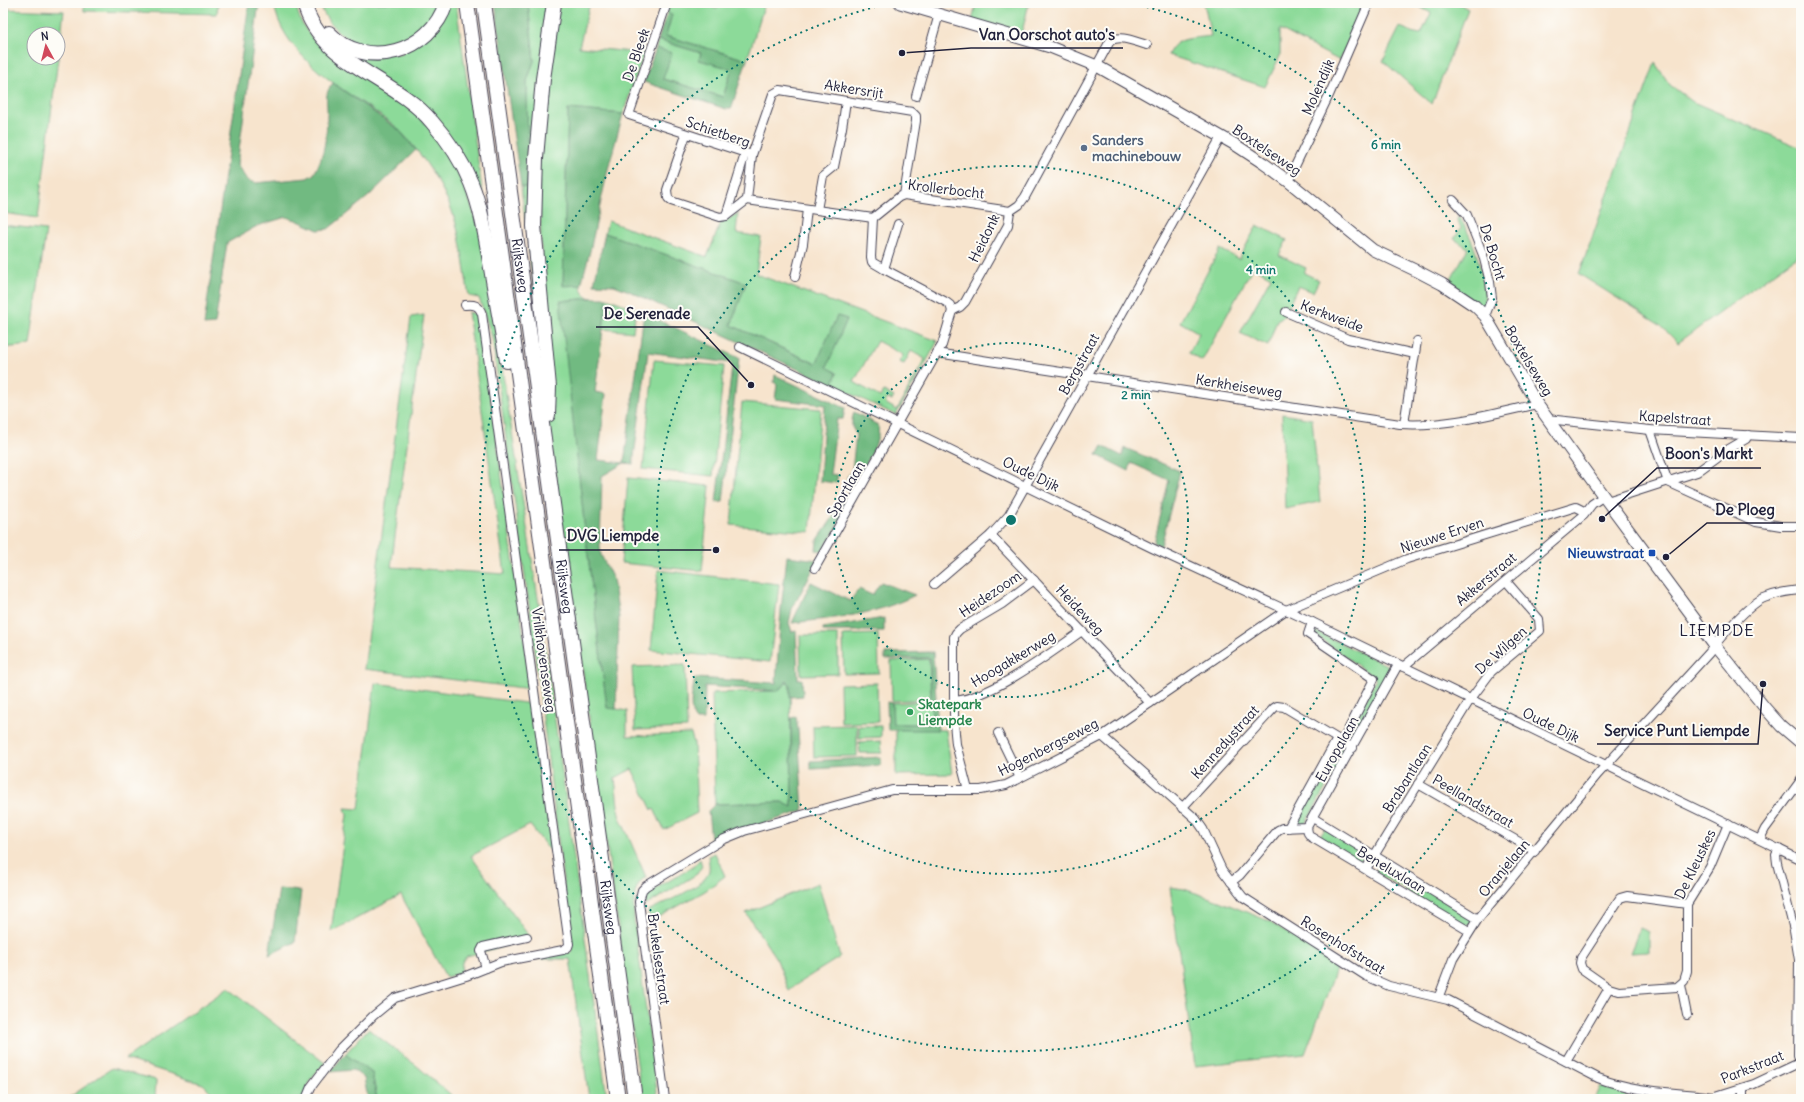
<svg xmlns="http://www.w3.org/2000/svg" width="1804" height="1102" font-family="Delius,sans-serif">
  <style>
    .green { fill: #8cda99; stroke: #577e6a; fill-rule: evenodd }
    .forest { fill: #71ba81; stroke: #4a6e5e }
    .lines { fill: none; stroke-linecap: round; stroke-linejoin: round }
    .street-casing { stroke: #423f51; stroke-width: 10 }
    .secondary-casing { stroke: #423f51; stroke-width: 13 }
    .highway-casing { stroke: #423f51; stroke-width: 16 }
    .street { stroke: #fff; stroke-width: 8 }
    .secondary { stroke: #fff; stroke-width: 11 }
    .highway { stroke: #fff; stroke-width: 14 }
    .ring { fill: none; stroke: #0f766e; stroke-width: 2; stroke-dasharray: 2 4 }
    .service-dot { fill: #5c6f8a; stroke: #fdfcf7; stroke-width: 1.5 }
    .transit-dot { fill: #1a4fb4; stroke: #fdfcf7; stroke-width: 1.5 }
    .leisure-dot { fill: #2e9e5b; stroke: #fdfcf7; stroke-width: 1.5 }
    .labels { text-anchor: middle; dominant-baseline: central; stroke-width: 4; stroke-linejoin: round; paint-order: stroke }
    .street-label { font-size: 14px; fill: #22223b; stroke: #fdfcf7 }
    .service-label { font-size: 14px; font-weight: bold; fill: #4e5e75; stroke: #fdfcf7; text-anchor: start }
    .transit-label { font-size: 14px; font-weight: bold; fill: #164399; stroke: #fdfcf7; text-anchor: end }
    .leisure-label { font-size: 14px; font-weight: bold; fill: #27864d; stroke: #fdfcf7; text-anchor: start }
    .quarter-label { font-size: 16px; letter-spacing: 1px; fill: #22223b; stroke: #fdfcf7 }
    .centre { fill: #0f766e; stroke: #fdfcf7; stroke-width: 2 }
    .ring-label { font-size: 12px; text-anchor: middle; font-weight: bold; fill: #0f766e; stroke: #fdfcf7; stroke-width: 4; stroke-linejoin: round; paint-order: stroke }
    .leader { fill: none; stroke: #22223b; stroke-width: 1.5 }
    .callout-dot { fill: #22223b; stroke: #fdfcf7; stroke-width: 1.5 }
    .callout-label { font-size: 15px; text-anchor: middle; font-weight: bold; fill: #22223b; stroke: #fdfcf7; stroke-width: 4; stroke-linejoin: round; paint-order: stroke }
  </style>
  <rect width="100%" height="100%" fill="#fdfcf7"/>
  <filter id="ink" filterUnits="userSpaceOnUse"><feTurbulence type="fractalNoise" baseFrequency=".025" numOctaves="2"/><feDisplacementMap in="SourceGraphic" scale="8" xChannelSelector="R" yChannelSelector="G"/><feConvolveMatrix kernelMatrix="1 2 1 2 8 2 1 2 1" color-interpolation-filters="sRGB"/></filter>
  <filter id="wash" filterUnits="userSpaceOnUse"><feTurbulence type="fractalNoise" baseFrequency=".012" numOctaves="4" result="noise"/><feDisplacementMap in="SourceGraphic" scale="16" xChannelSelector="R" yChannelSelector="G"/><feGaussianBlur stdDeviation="0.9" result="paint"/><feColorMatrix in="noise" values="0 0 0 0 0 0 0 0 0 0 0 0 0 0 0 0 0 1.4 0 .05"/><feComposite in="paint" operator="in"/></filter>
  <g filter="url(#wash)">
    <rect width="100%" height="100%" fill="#f7e4cd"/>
    <g class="green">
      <path d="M84,3H218L217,14L84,11Z"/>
      <path d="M274,3H296C297,10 299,17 302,23C324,64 386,84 419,117C452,150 467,191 481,234L540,611L607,1099H589L570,959H528L572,952L530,613L492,337L479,298L469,296C463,264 461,228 447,199C436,175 419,151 401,132C392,122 378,114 367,106C332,83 280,49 274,3Z"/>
      <path d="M319,3H438C426,40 375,62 342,35C332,27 324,16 319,3Z"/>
      <path d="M449,3H456L484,204L461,156L343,49L401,54Z"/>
      <path d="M528,3H551L543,62L536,304L521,187H527V81L534,61Z"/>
      <path d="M559,3H590L579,47L644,53L623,114L568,109L563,285H581C581,293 585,297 592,298L561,301L585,531L607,707L627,711V736L691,734L694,743L697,813L664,830L654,809L652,810L632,769L615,778L619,815L646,877C631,886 634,906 634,920L658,1099H642L549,428L544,363L539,168Z"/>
      <path d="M636,3H660L658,9Z"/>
      <path d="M670,3H714L713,8L717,9L719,3H765L747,60L666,36L671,18L667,13Z"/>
      <path d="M976,3H1029L1021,36L972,21Z"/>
      <path d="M1204,3H1364L1340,61L1280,29V56L1265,87L1168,55C1176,36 1192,39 1211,36Z"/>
      <path d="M1412,3H1458L1468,9L1432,104L1383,61L1400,27L1415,33L1421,34L1431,13Z"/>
      <path d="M3,9L64,11L38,218L3,213ZM34,34H58V58H34Z"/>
      <path d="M658,40L701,53L699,59L732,69L723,97L663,79L656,48Z"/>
      <path d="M1655,63L1670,85L1693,102L1801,148V253L1678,343L1660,325L1579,274Z"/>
      <path d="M738,213L736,233L761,237L756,274L938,341L896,415L832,385L837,373L826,368L847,319L837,316L817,364L731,325L746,283L605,233L608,221L707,257L721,222L727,220ZM877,341L903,355L899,362L904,364L911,351L925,359L897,410L885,403L888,398L892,400L894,397L884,391L880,397L854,382Z"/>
      <path d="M1459,217C1477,244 1483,274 1486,306L1484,308L1448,285L1468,248L1454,239L1461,228L1457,218Z"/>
      <path d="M3,225L46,230L30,345L3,348Z"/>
      <path d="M1257,225L1287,240L1279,255L1306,268L1304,273L1319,280L1313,292L1298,286L1284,316L1277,320L1268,346L1240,333L1271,277L1253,267L1202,361L1189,353L1199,333L1180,322L1220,249L1239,259Z"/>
      <path d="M607,298L636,309L633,332L603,329Z"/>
      <path d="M468,312L476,314L480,321L531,689L364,669L411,317L424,315L391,567L505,574Z"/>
      <path d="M654,360L724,366L713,476L643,469Z"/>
      <path d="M742,402L821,409L810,532L731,525Z"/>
      <path d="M1282,414L1312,419L1320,502L1285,509Z"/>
      <path d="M628,478L710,486L702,571L621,563Z"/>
      <path d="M658,570L779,584L770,662L651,650Z"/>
      <path d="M1315,631L1393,668L1351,742L1347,738L1376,679L1314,634Z"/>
      <path d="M878,634L879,673L844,674L843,635Z"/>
      <path d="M800,635H838V674L801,675Z"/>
      <path d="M929,659L931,699L892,701L891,661Z"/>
      <path d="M685,665L687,728L635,730L632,667Z"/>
      <path d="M786,680L790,686L792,808L782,802L715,804L712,693L777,691L784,686Z"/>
      <path d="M375,683L533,704L553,855L530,825L471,856L531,939L467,956L462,962L461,973L446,977L401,895L331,932L347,815L345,808L359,809Z"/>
      <path d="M877,683L878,722L841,723L840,684Z"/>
      <path d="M931,701L932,724H892V703Z"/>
      <path d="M857,725V756L814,757L813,726Z"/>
      <path d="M859,726H881V737L859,738Z"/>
      <path d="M896,728L946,730L952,774L896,775Z"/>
      <path d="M881,741L882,753H860L859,742Z"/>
      <path d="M1339,748L1345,749L1347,751L1305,824H1299L1298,819Z"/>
      <path d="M1325,829L1364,853L1359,862L1319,838Z"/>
      <path d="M715,853L725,876L705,891L650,922L648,911C661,904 699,888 706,877C711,871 709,864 708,856Z"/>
      <path d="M700,859L702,866L697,874L645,906L646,894L693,867Z"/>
      <path d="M1380,863L1474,919L1471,924L1464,925L1375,872Z"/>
      <path d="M818,883L840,957L800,982L789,991L777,960L746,913Z"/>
      <path d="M1170,887L1184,889L1219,901L1269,921L1338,964L1305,1054L1195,1066Z"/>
      <path d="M1640,928L1649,932V952L1630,953Z"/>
      <path d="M228,988L325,1063L309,1082L304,1099H245L211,1092L203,1084L125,1059Z"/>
      <path d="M368,1029L417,1066L456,1099H377L372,1073L345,1054Z"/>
      <path d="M112,1068L156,1080L155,1099H67Z"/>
      <path d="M1600,1086L1629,1093L1623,1099H1594Z"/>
    </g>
    <g class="forest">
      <path d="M249,3H259L237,165L247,180L255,183L307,178L314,174C324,157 327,136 327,116C328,103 323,94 333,83L399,130L416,150L369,196L328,229L318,230L296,220L286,217L257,226L227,243L215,324L204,325Z"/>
      <path d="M495,3H528L534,61L527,81L528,187H521Z"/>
      <path d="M667,13L672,14L666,36L747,60L731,109H726L644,82L656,48L672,53L663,79L723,97L732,69L699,60L701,53L658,40Z"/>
      <path d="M568,109L623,114L608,169L590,251L581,285L563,286Z"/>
      <path d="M605,233L746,283L731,325L816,364L837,316L847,319L827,367L837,373L832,385L629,291L614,285L594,284Z"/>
      <path d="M592,298H607L595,392L606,394L598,460L624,463L644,313L739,358L723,502H716L732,367L731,363L648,352L633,464L624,463L602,476L600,547L601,555L613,579L619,617L616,709L607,708L585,531L560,301Z"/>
      <path d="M775,375L845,408L843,419H837L830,474L838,475L836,483L820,481L825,405L775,399L777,385L774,382Z"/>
      <path d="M854,412L878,425C882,443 862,470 853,486L848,482L847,477L852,471L856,434L852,427V420Z"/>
      <path d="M1102,446L1122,456L1125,448L1180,471L1161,546L1154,543L1169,480L1131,463L1129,471L1097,455Z"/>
      <path d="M851,491H858L823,551L816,550L817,541Z"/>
      <path d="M787,556L818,560L792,609L789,623L792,632L796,631L798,679H802L803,696L790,697V686L787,680L784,686L777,691L705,686L704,720H696C687,710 693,690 695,678L776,683L781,609Z"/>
      <path d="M811,582L850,601L859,589L872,595L881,582L915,595C877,615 835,618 792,623Z"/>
      <path d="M884,618V631H823V628Z"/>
      <path d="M933,652L938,730H888L887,702L892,703L893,724H932L930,658L885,659V653Z"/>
      <path d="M796,717L798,729L803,811L711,840L708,811L715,804L782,802L792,807L791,718Z"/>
      <path d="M881,757V765L811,769L810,761Z"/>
      <path d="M279,889L301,891L295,942L269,955Z"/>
      <path d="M345,1054L372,1073L377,1099H368L364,1078L353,1070L330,1072Z"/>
    </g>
  </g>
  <g filter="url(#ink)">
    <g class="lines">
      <defs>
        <g id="street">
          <path d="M667,3L629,115L752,155L747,200L873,218"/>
          <path d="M916,96L939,14"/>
          <path d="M686,135L667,190L668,198L671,201L720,217L726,216L747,200"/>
          <path d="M752,155L773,94L780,90L912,112L916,116V121L904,195"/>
          <path d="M1288,181L1330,93L1369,3"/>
          <path d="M1453,200L1467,215L1483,255L1490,282L1492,298L1485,316"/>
          <path d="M817,210L823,176L834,167L842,128L846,101"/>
          <path d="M726,216L745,154"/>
          <path d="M884,269L898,224"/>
          <path d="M795,277L803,244L807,209"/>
          <path d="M952,311L950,305L946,302L884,269L872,262L871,257L873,218L899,197L904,195L1010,211"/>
          <path d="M1286,312L1348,339L1415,354"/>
          <path d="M740,347L1152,548L1312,622L1801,860"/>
          <path d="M937,353L1400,424C1447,427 1491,414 1537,404"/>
          <path d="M1547,419L1650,430L1801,438"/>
          <path d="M1404,424L1417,341"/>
          <path d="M1650,430L1668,482L1756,522L1781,526H1801"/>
          <path d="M1607,501L1697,472L1727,450L1746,439L1748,435"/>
          <path d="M991,535L1150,703"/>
          <path d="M815,568L937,353L942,345L952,311L960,307L965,302L1008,225L1010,211L1019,205L1025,197L1110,41C1121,34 1135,42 1147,45"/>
          <path d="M934,584L991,535L1009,515L1221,137"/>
          <path d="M1312,622L1308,634L1374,679L1342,742"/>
          <path d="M1403,667L1584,515L1586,512"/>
          <path d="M954,701C993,697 1049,654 1082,631"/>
          <path d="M998,733L1020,778"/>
          <path d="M1102,736L1196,819L1203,829L1222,870L1243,897L1366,976L1389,986L1448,1000L1598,1078C1642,1095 1683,1091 1728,1099"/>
          <path d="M1418,784L1535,851"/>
          <path d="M968,790L956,744L954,723V637L956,633L960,629L1002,604L1034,580"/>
          <path d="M1182,808L1274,708L1277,706L1284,707L1353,748"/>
          <path d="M1313,818L1478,919"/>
          <path d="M1307,827L1308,833L1311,837L1469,931"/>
          <path d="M1288,828L1337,739"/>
          <path d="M1760,839L1765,829L1801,780"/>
          <path d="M1779,849L1776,855L1777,863L1794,930L1799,960L1798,1055L1800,1062"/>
          <path d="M1366,869L1470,700L1491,672L1540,631L1539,619L1506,581"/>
          <path d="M1231,882L1240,875L1278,830L1282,828L1307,827L1398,665"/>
          <path d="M1687,904L1627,896L1620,898L1581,958L1580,963L1582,969L1609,988L1619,991L1677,987L1684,981L1687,971V904L1710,867L1728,824"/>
          <path d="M486,968L481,951L483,947L527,937"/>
          <path d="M1681,985L1687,1015"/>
          <path d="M1439,996L1453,959L1478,919L1598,774L1709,653C1720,637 1748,605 1764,598C1776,593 1788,591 1801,590"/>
          <path d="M1566,1061L1609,988"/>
          <path d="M1716,1096L1754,1084L1801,1062"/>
          <path d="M306,1099L311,1087L339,1050L373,1016L395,998L466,976L501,962L563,950L568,947L569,944L482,314C479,305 474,304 465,305"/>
          <path d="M665,1099L639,902L642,890L646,886L722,840L744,831L892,790H981L1006,785L1102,736L1286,610L1407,559L1576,507L1586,512L1592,504L1604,496"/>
          <path d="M1743,1099V1088"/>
        </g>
        <path id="secondary" d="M900,3L1050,47L1097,66L1234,144L1263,163L1288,181L1373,250L1419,272L1442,284L1475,306L1485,316L1537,404L1607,501L1714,645L1765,708L1781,726L1801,743"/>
        <g id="highway">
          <path d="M304,3C320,64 395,77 432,122C448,140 462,161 471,183C482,210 486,239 491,268C496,299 502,330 507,361"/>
          <path d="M467,3L618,1099"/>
          <path id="s1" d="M484,3L635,1099"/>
          <path d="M329,33C366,72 431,52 446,3"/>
          <path d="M548,415L549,387L534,226L536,158L543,79L554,3"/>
        </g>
      </defs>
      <use href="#street" class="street-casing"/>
      <use href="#secondary" class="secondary-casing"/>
      <use href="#highway" class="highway-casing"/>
      <use href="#street" class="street"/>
      <use href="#secondary" class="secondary"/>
      <use href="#highway" class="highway"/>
    </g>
  </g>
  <g class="ring">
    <circle cx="1011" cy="520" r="177"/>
    <circle cx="1011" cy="520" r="354"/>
    <path d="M1135 4A531 531 0 1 1 887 4"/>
  </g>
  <circle class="service-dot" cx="1084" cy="148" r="4"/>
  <rect class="transit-dot" x="1648" y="549" width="8" height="8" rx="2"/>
  <circle class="leisure-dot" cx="910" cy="712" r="4"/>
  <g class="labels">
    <g class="street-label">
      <text transform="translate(636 55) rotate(-71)">De Bleek</text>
      <text transform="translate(1318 87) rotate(-66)">Molendijk</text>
      <text transform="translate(854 89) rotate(9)">Akkersrijt</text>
      <text transform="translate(718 132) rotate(19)">Schietberg</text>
      <text transform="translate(1267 150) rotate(34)">Boxtelseweg</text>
      <text transform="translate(946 189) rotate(7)">Krollerbocht</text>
      <text transform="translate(984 238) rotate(-64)">Heidonk</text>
      <text transform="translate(1493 252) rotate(73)">De Bocht</text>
      <text stroke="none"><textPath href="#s1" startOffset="265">Rijksweg</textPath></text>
      <text transform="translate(1332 316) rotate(21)">Kerkweide</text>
      <text transform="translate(1529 361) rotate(59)">Boxtelseweg</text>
      <text transform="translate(1079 364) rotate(-61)">Bergstraat</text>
      <text transform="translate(1239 386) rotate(9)">Kerkheiseweg</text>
      <text transform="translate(1675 418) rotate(4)">Kapelstraat</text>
      <text transform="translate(1031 474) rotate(26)">Oude Dijk</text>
      <text transform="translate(846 489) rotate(-60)">Sportlaan</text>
      <text transform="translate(1442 535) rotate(-18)">Nieuwe Erven</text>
      <text transform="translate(1486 579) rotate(-40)">Akkerstraat</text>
      <text stroke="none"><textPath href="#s1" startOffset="589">Rijksweg</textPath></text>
      <text transform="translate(990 594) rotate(-34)">Heidezoom</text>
      <text transform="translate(1080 610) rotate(47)">Heideweg</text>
      <text transform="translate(1501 650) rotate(-42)">De Wilgen</text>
      <text transform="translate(1013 659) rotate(-31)">Hoogakkerweg</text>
      <text transform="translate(544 660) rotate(82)">Vrilkhovenseweg</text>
      <text transform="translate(1551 725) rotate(26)">Oude Dijk</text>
      <text transform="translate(1225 742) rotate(-48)">Kennedystraat</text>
      <text transform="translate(1048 747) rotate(-27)">Hogenbergseweg</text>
      <text transform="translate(1337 749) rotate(-61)">Europalaan</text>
      <text transform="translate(1407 778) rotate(-58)">Brabantlaan</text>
      <text transform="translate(1473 801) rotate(30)">Peellandstraat</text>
      <text transform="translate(1695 864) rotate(-64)">De Kleuskes</text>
      <text transform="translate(1504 868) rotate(-50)">Oranjelaan</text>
      <text transform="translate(1392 870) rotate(31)">Beneluxlaan</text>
      <text stroke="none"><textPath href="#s1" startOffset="913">Rijksweg</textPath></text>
      <text transform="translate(1343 945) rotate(32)">Rosenhofstraat</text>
      <text transform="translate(659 959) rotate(82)">Brukelsestraat</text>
      <text transform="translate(1752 1067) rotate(-22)">Parkstraat</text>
    </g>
    <g class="service-label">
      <text x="1092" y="140">Sanders<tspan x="1092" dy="16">machinebouw</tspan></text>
    </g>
    <g class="transit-label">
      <text x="1644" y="553">Nieuwstraat</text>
    </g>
    <g class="leisure-label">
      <text x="918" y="704">Skatepark<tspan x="918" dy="16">Liempde</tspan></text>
    </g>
    <g class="quarter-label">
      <text x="1717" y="630">LIEMPDE</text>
    </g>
  </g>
  <circle cx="1011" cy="520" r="6" class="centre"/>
  <g class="ring-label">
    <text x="1386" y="149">6 min</text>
    <text x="1261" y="274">4 min</text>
    <text x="1136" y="399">2 min</text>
  </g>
  <path class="leader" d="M902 53L971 48H1123M751 385L698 327H596M1602 519L1657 468H1761M1666 557L1707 523H1783M716 550L667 550H559M1763 684L1758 744H1597"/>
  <g class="callout-dot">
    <circle cx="902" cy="53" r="4"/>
    <circle cx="751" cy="385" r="4"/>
    <circle cx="1602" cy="519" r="4"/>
    <circle cx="1666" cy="557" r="4"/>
    <circle cx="716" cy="550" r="4"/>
    <circle cx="1763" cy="684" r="4"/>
  </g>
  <g class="callout-label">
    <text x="1047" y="40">Van Oorschot auto's</text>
    <text x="647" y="319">De Serenade</text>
    <text x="1709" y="459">Boon's Markt</text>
    <text x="1745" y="515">De Ploeg</text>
    <text x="613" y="541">DVG Liempde</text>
    <text x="1677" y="736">Service Punt Liempde</text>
  </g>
  <rect width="1804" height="1102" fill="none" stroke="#fdfcf7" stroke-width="16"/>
  <g transform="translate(46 46) rotate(353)"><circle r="19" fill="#fdfcf7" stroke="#a5a5ac"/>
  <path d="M0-3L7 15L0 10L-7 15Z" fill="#d1495b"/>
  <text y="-6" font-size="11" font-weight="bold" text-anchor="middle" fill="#22223b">N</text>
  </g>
</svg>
